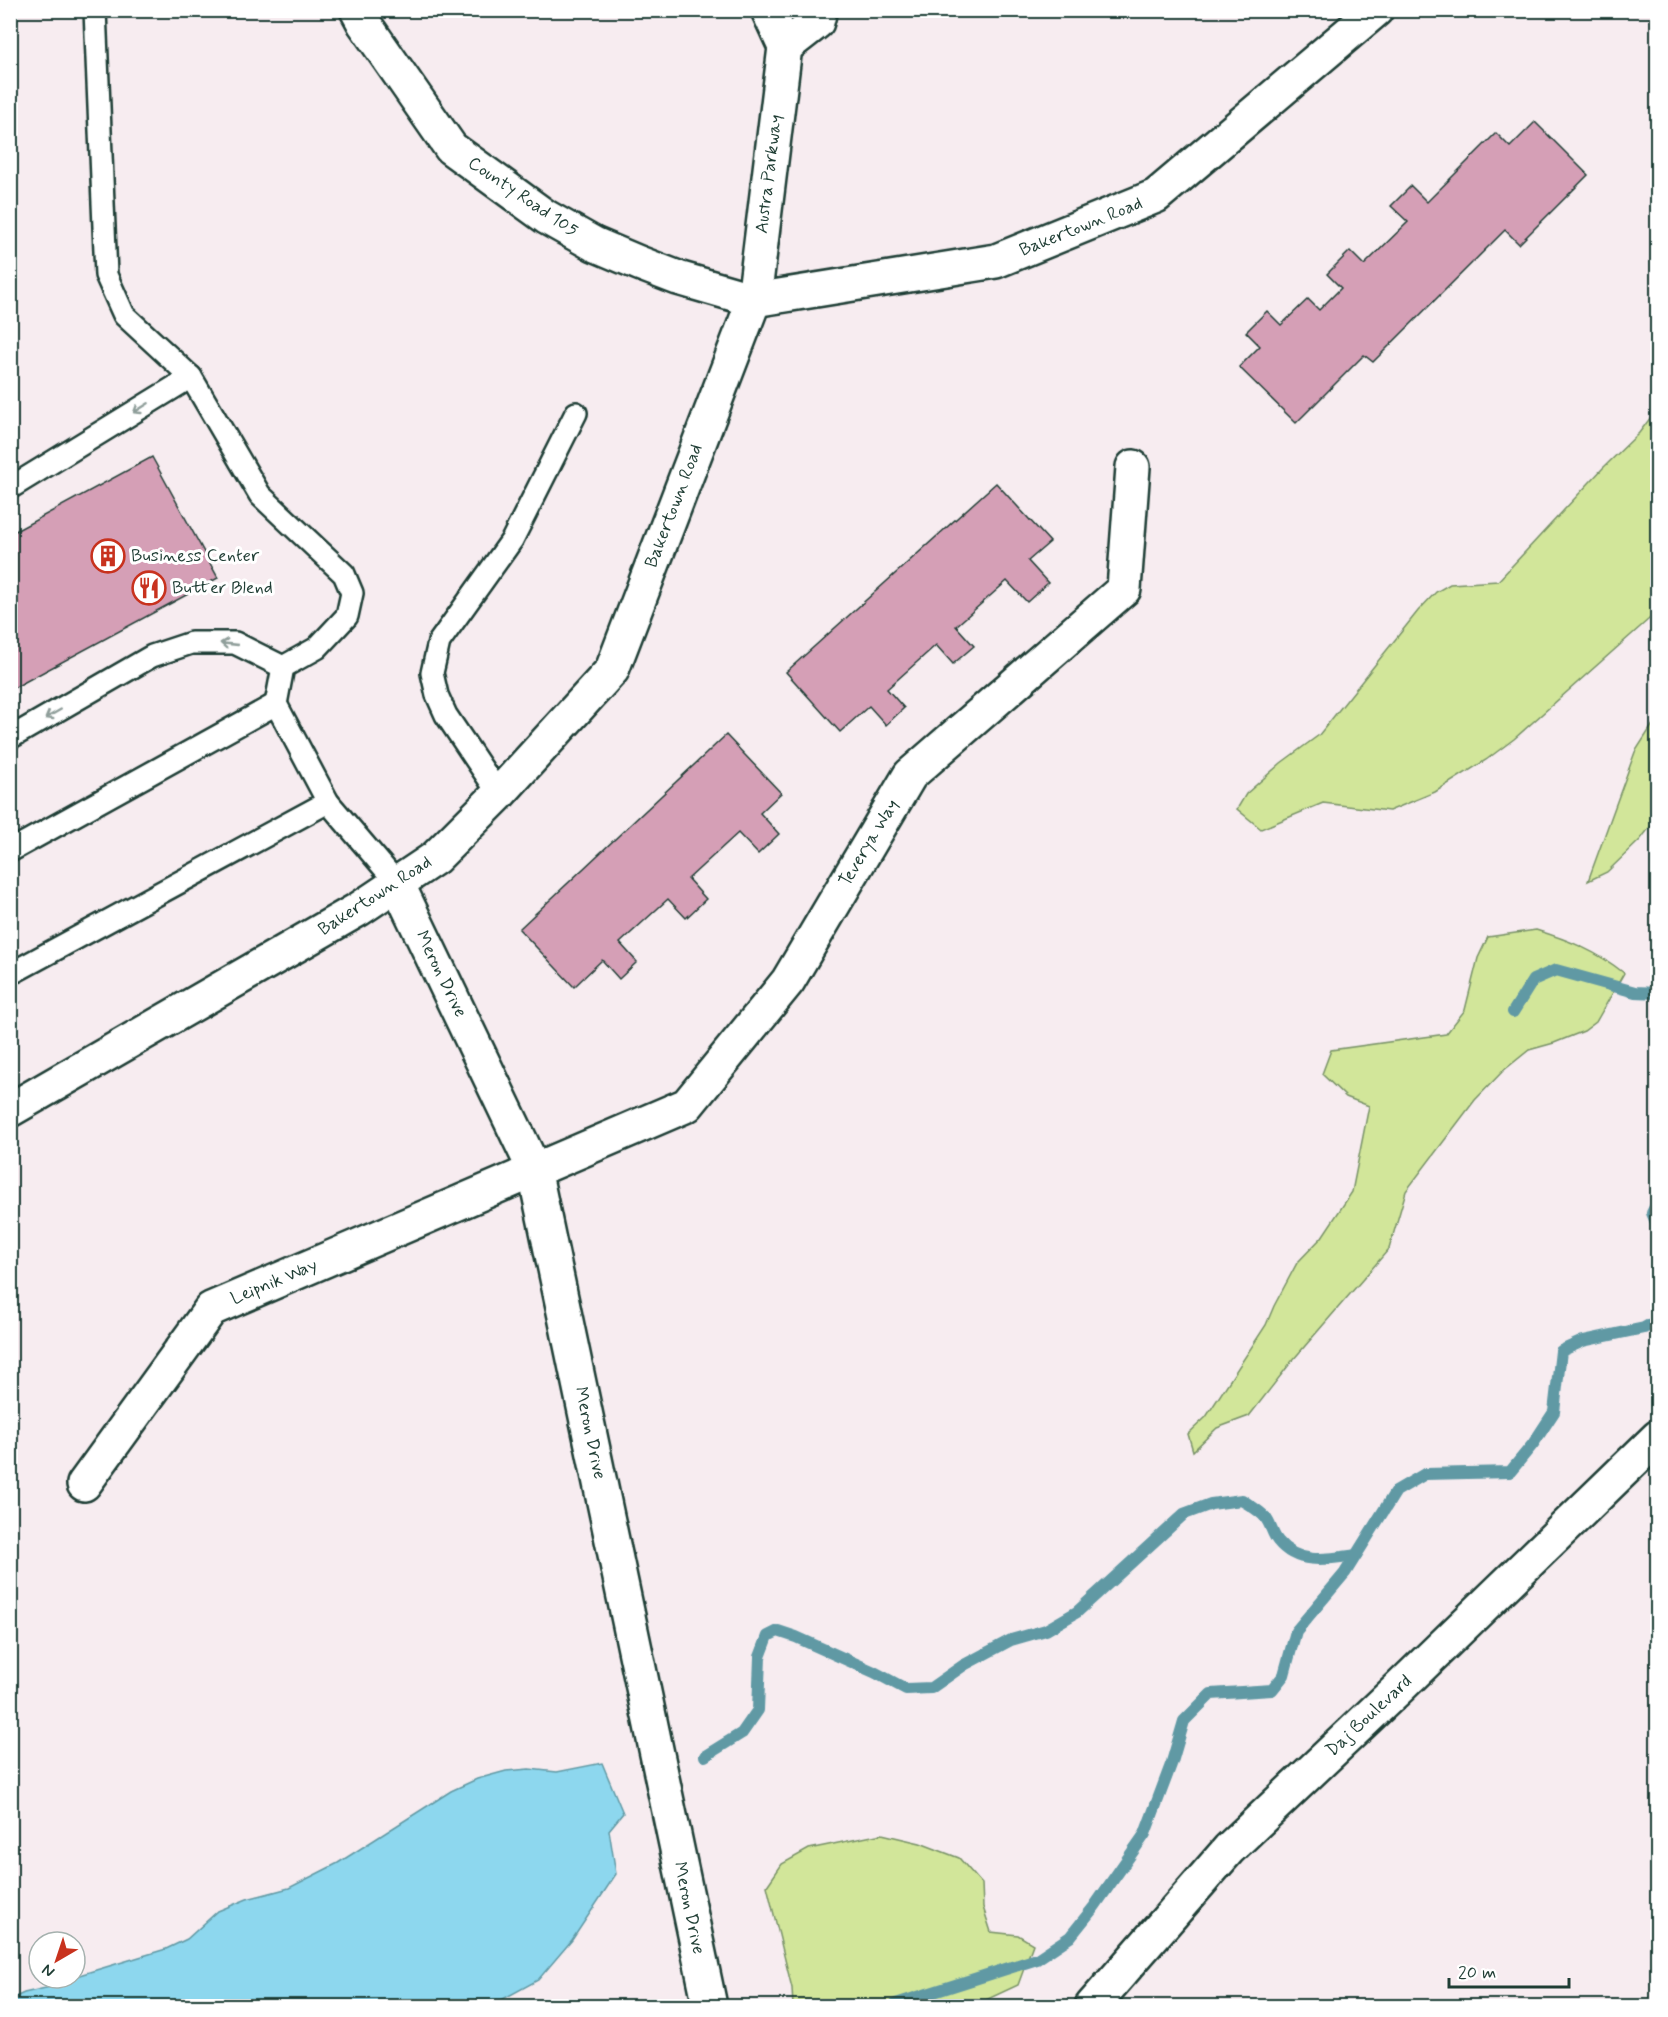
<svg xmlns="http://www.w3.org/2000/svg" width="1668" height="2017" font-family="Mynerve,sans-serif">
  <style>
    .green { fill: #d2e69a; stroke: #789267; stroke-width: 1.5 }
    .water { fill: #8dd7ee; stroke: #6199a4; stroke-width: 1.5 }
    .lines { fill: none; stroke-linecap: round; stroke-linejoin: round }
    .stream { stroke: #6199a4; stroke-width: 12 }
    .building { fill: #d59fb6; stroke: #1f3d34; stroke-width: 1.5 }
    .lane-casing { stroke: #1f3d34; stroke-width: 26 }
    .street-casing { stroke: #1f3d34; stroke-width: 38 }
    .secondary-casing { stroke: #1f3d34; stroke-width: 38 }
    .lane { stroke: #fff; stroke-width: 21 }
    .street { stroke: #fff; stroke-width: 33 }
    .secondary { stroke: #fff; stroke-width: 33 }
    .oneway { stroke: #8f9e9a }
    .labels { text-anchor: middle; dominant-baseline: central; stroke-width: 6; stroke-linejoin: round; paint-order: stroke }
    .street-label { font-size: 18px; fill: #1f3d34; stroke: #fff }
    .poi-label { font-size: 18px; fill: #1f3d34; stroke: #fff; text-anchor: start }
  </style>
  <rect width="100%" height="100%" fill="#f7ecf0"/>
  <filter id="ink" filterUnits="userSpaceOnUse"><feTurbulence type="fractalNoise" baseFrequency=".0167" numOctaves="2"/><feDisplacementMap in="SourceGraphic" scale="12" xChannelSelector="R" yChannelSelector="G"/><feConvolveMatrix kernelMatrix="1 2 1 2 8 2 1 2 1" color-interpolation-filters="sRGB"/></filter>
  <g filter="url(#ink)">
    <g class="green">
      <path d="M1657,409V612L1514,739L1486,760L1435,792L1389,811L1323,803L1261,829L1237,809L1246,794L1281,763L1319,735L1418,611L1436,592L1450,584L1498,581L1603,468L1639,433Z"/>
      <path d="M1657,718V818L1640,840L1607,872L1588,881L1635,752Z"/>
      <path d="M1536,930C1569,940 1598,952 1624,973L1596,1022L1584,1031L1554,1043L1529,1050L1503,1071L1475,1100L1406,1191L1389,1249L1292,1361L1249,1416L1217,1428L1193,1451L1188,1434L1206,1417L1266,1325L1274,1306L1297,1263L1322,1237L1352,1192L1369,1106L1346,1097L1322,1074L1331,1050L1446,1034L1465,1010L1478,958L1488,937Z"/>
      <path d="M882,1834L920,1843L959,1858L982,1884L983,1907L991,1932L1018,1935L1033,1944L1018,1985L973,2006H793L792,1988L767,1886L782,1864L809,1849Z"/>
    </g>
    <path class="water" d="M602,1763L623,1813L609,1830L616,1874L572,1940L538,1980L494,2004L488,2006H229L227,2005L219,2006H11V1999L24,1993L50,1987L76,1976L166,1949L187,1939L218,1911L247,1899L289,1888L338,1863L451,1791L477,1779L506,1771L529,1769L557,1772Z"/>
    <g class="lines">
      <g class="stream">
        <path d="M1513,1012L1533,980L1556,970L1635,992L1658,993"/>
        <path d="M1658,1201L1652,1213L1658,1227"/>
        <path d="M705,1756L742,1733L758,1710L760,1657L768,1636L778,1631L796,1637L874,1672L906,1689L931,1688L964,1665L1011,1640L1046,1630L1077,1612L1184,1514L1211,1504L1242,1500C1249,1505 1259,1510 1265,1517C1271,1524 1272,1534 1278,1541C1298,1566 1329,1559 1356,1555"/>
        <path d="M896,2004L1037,1959L1070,1937L1094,1907L1145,1834L1172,1762L1184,1721L1211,1694L1272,1690L1284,1675L1296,1631L1345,1573L1396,1491L1425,1474L1510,1472L1533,1444L1554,1412L1561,1351L1583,1341L1644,1328L1658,1320"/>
      </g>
    </g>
    <g class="building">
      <path d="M1535,122L1588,175L1519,244L1505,230L1373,362L1364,355L1296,423L1239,367L1260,346L1246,332L1267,311L1281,325L1308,299L1319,310L1341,288L1327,274L1350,251L1364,265L1408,222L1391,206L1411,186L1427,202L1496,133L1510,147Z"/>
      <path d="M152,457L218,578L10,690V534Z"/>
      <path d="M996,483L1050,542L1028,561L1048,583L1027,602L1007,581L956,626L974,646L953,664L936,645L887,689L904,708L886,725L869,706L840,732L786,672Z"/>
      <path d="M726,735L781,793L760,813L779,834L758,854L738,833L688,879L706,899L686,918L668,899L620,943L637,962L619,979L602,960L574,987L519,929Z"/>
    </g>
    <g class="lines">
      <defs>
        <g id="lane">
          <path d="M95,10L106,275L124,315L191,377L260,495L344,574L352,593L347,616L317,648L283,667L276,704"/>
          <path d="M10,488L191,377"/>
          <path d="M10,738L152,656L191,643H235L283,667"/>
          <path d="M499,794L446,715L437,695L432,673L439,642L512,540L576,413"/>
          <path d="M10,851L276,704L328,802L397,883"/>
          <path d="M10,974L328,802"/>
        </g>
        <g id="street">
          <path d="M785,47L817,22L820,10"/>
          <path d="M754,300L785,47L768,10"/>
          <path d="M397,883L534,1169L710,2006"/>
          <path d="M84,1484L211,1309L687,1105L788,981L910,775L1124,589L1133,467"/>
          <path d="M1092,2006L1229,1849L1400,1687L1658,1437"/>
        </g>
        <g id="secondary">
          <path d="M357,10L364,23L451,148L546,217L594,244L639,263L678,278L754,300L996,261L1156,196L1376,10"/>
          <path d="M10,1110L359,909L435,858L499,794L612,670L754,300"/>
        </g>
      </defs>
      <use href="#lane" class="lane-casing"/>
      <use href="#street" class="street-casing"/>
      <use href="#secondary" class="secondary-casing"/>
      <use href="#lane" class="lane"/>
      <use href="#street" class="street"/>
      <use href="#secondary" class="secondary"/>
    </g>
    <defs><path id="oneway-shaft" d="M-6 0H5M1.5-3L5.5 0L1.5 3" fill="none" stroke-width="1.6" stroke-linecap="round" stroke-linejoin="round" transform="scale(1.5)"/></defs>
    <g class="oneway">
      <use href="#oneway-shaft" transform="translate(141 408) rotate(148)"/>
      <use href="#oneway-shaft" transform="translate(229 644) rotate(-174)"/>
      <use href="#oneway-shaft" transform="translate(53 714) rotate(150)"/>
    </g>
  </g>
  <defs>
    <symbol id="building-ring" viewBox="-11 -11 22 22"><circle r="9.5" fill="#fff" stroke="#c8321e" stroke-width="1.5"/><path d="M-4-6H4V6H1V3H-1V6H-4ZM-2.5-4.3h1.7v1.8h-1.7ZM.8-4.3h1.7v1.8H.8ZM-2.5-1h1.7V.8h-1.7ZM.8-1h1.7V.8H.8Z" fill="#c8321e"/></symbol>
    <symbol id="restaurant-ring" viewBox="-11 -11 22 22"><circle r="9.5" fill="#fff" stroke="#c8321e" stroke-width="1.5"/><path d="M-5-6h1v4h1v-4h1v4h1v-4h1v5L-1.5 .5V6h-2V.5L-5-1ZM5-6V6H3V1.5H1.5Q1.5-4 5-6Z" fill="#c8321e"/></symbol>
  </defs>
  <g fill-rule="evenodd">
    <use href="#building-ring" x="89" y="537" width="38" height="38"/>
    <use href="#restaurant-ring" x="130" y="569" width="38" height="38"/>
  </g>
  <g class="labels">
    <g class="street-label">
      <text transform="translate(769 174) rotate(-83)">Austra Parkway</text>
      <text transform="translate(523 197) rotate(34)">County Road 105</text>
      <text transform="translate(1081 227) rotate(-22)">Bakertown Road</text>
      <text transform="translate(674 506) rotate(-69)">Bakertown Road</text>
      <text transform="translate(869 843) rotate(-59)">Teverya Way</text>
      <text transform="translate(375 896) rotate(-33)">Bakertown Road</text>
      <text transform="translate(441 974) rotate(64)">Meron Drive</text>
      <text transform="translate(274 1282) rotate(-23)">Leipnik Way</text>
      <text transform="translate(590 1433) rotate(78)">Meron Drive</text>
      <text transform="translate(1369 1716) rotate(-43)">Daj Boulevard</text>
      <text transform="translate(689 1908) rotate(78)">Meron Drive</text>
    </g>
    <g class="poi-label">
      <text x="131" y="556">Business Center</text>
      <text x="172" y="588">Butter Blend</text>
    </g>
  </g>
  <rect width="1668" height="2017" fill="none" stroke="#fff" stroke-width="36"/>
  <rect x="18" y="18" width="1632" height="1981" fill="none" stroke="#1f3d34" stroke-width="2" filter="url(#ink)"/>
  <g transform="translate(57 1960) rotate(219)"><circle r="28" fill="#ffffff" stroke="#a5b1ae" stroke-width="1.5"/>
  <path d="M0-4.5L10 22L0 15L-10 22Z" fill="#c8321e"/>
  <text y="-9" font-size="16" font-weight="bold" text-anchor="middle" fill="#1f3d34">N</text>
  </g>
  <path d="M1449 1978v9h120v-9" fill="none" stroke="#1f3d34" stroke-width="3"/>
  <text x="1458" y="1978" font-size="18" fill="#1f3d34" stroke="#ffffff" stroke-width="4.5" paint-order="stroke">20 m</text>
</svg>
